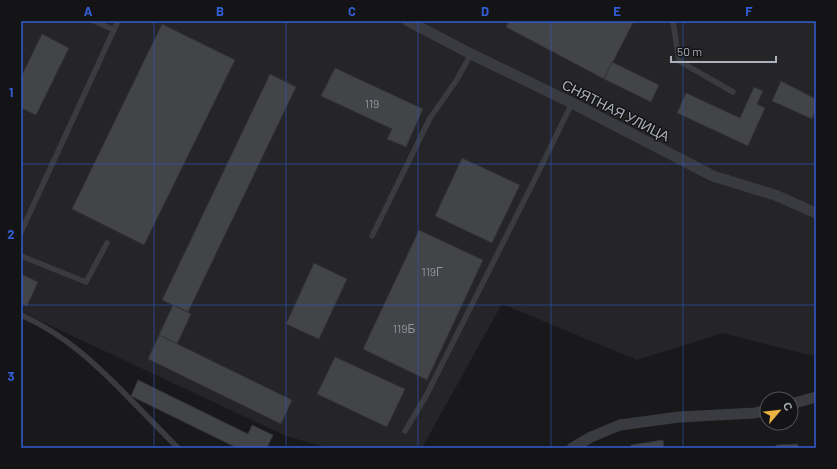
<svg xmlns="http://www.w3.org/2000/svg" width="837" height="469" font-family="Barlow,sans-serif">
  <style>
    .built { fill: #252528 }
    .building { fill: #434448; stroke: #333337 }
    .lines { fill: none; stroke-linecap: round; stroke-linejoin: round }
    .lane { stroke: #3a3b40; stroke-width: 5.5 }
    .street { stroke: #3a3b40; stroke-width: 11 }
    .grid { fill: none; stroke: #325dd4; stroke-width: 1; stroke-opacity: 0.55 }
    .labels { text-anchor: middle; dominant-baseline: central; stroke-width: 3; stroke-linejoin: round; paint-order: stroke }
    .number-label { font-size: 12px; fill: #92959e }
    .street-label { font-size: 14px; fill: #acb0ba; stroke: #141416 }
    .neatline { fill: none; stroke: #325dd4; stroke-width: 1.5 }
    .grid-label { font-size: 13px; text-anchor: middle; font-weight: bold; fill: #325dd4 }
  </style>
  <rect width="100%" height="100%" fill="#19191b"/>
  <path class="built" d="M21,21H816V351L813,356L723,333L637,360L502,304L422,448H328L286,436L21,312Z"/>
  <g class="building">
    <path d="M509,21H634L604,79L506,27Z"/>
    <path d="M162,24L235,60L144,245L72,209Z"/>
    <path d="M42,34L69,48L36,115L21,108V77Z"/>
    <path d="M612,62L659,85L651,102L604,79Z"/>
    <path d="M335,68L423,109L406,147L387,139L392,129L321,96Z"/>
    <path d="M270,74L296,87L188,312L162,300Z"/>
    <path d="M781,81L816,99V109L812,119L772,101Z"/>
    <path d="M754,87L763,91L757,104L765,108L748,146L677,113L686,93L740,118Z"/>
    <path d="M462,158L520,185L492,243L435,216Z"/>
    <path d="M419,230L483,260L427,380L363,349Z"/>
    <path d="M314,263L347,279L319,339L286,324Z"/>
    <path d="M21,274L38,282L27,306L21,303Z"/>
    <path d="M173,305L191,314L177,344L159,335Z"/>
    <path d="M159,335L292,400L281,424L148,359Z"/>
    <path d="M335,357L405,389L387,427L317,394Z"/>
    <path d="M138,380L248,434L252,425L273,435L267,448H237L131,396Z"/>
    <path d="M663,440L664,448H631V445Z"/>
    <path d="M798,444V448H776V445Z"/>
  </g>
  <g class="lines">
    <g class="lane">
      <path d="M94,21L114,30"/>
      <path d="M673,21L679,61L733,92"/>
      <path d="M21,232L118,21"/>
      <path d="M372,236L430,118L456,81L471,54"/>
      <path d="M21,256L86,282L107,243"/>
      <path d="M21,315C66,335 97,365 131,400C147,416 162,432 178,448"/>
      <path d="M405,431L426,396L537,175L572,103"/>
    </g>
    <g class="street">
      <path d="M408,21L471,54L572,103L713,176L775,195L816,213"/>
      <path d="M791,404L816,397"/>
      <path d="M572,448L591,437L620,425L679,417L755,413L767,410"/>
    </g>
  </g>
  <path class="grid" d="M154,21V448M286,21V448M418,21V448M551,21V448M683,21V448M21,164H816M21,305H816"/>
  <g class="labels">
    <g class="number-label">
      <text x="372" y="103">119</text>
      <text x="432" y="271">119Г</text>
      <text x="404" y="328">119Б</text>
    </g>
    <g class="street-label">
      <text transform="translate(616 110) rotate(27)">СНЯТНАЯ УЛИЦА</text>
    </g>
  </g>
  <rect width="837" height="469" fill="none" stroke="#141416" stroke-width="44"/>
  <g transform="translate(779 411) rotate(62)"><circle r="19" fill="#141416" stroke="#515258"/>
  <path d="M0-3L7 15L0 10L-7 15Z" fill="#ecb441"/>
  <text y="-6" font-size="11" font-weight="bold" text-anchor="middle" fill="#acb0ba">С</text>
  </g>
  <path d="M671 56v6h105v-6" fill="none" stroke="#acb0ba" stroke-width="2"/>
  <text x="677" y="56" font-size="12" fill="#acb0ba" stroke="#141416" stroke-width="3" paint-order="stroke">50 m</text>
  <rect x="22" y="22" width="793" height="425" class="neatline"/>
  <g class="grid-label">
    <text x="88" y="16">A</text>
    <text x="220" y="16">B</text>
    <text x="352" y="16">C</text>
    <text x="485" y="16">D</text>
    <text x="617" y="16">E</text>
    <text x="749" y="16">F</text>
    <text x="11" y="97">1</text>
    <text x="11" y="239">2</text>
    <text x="11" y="381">3</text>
  </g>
</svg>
